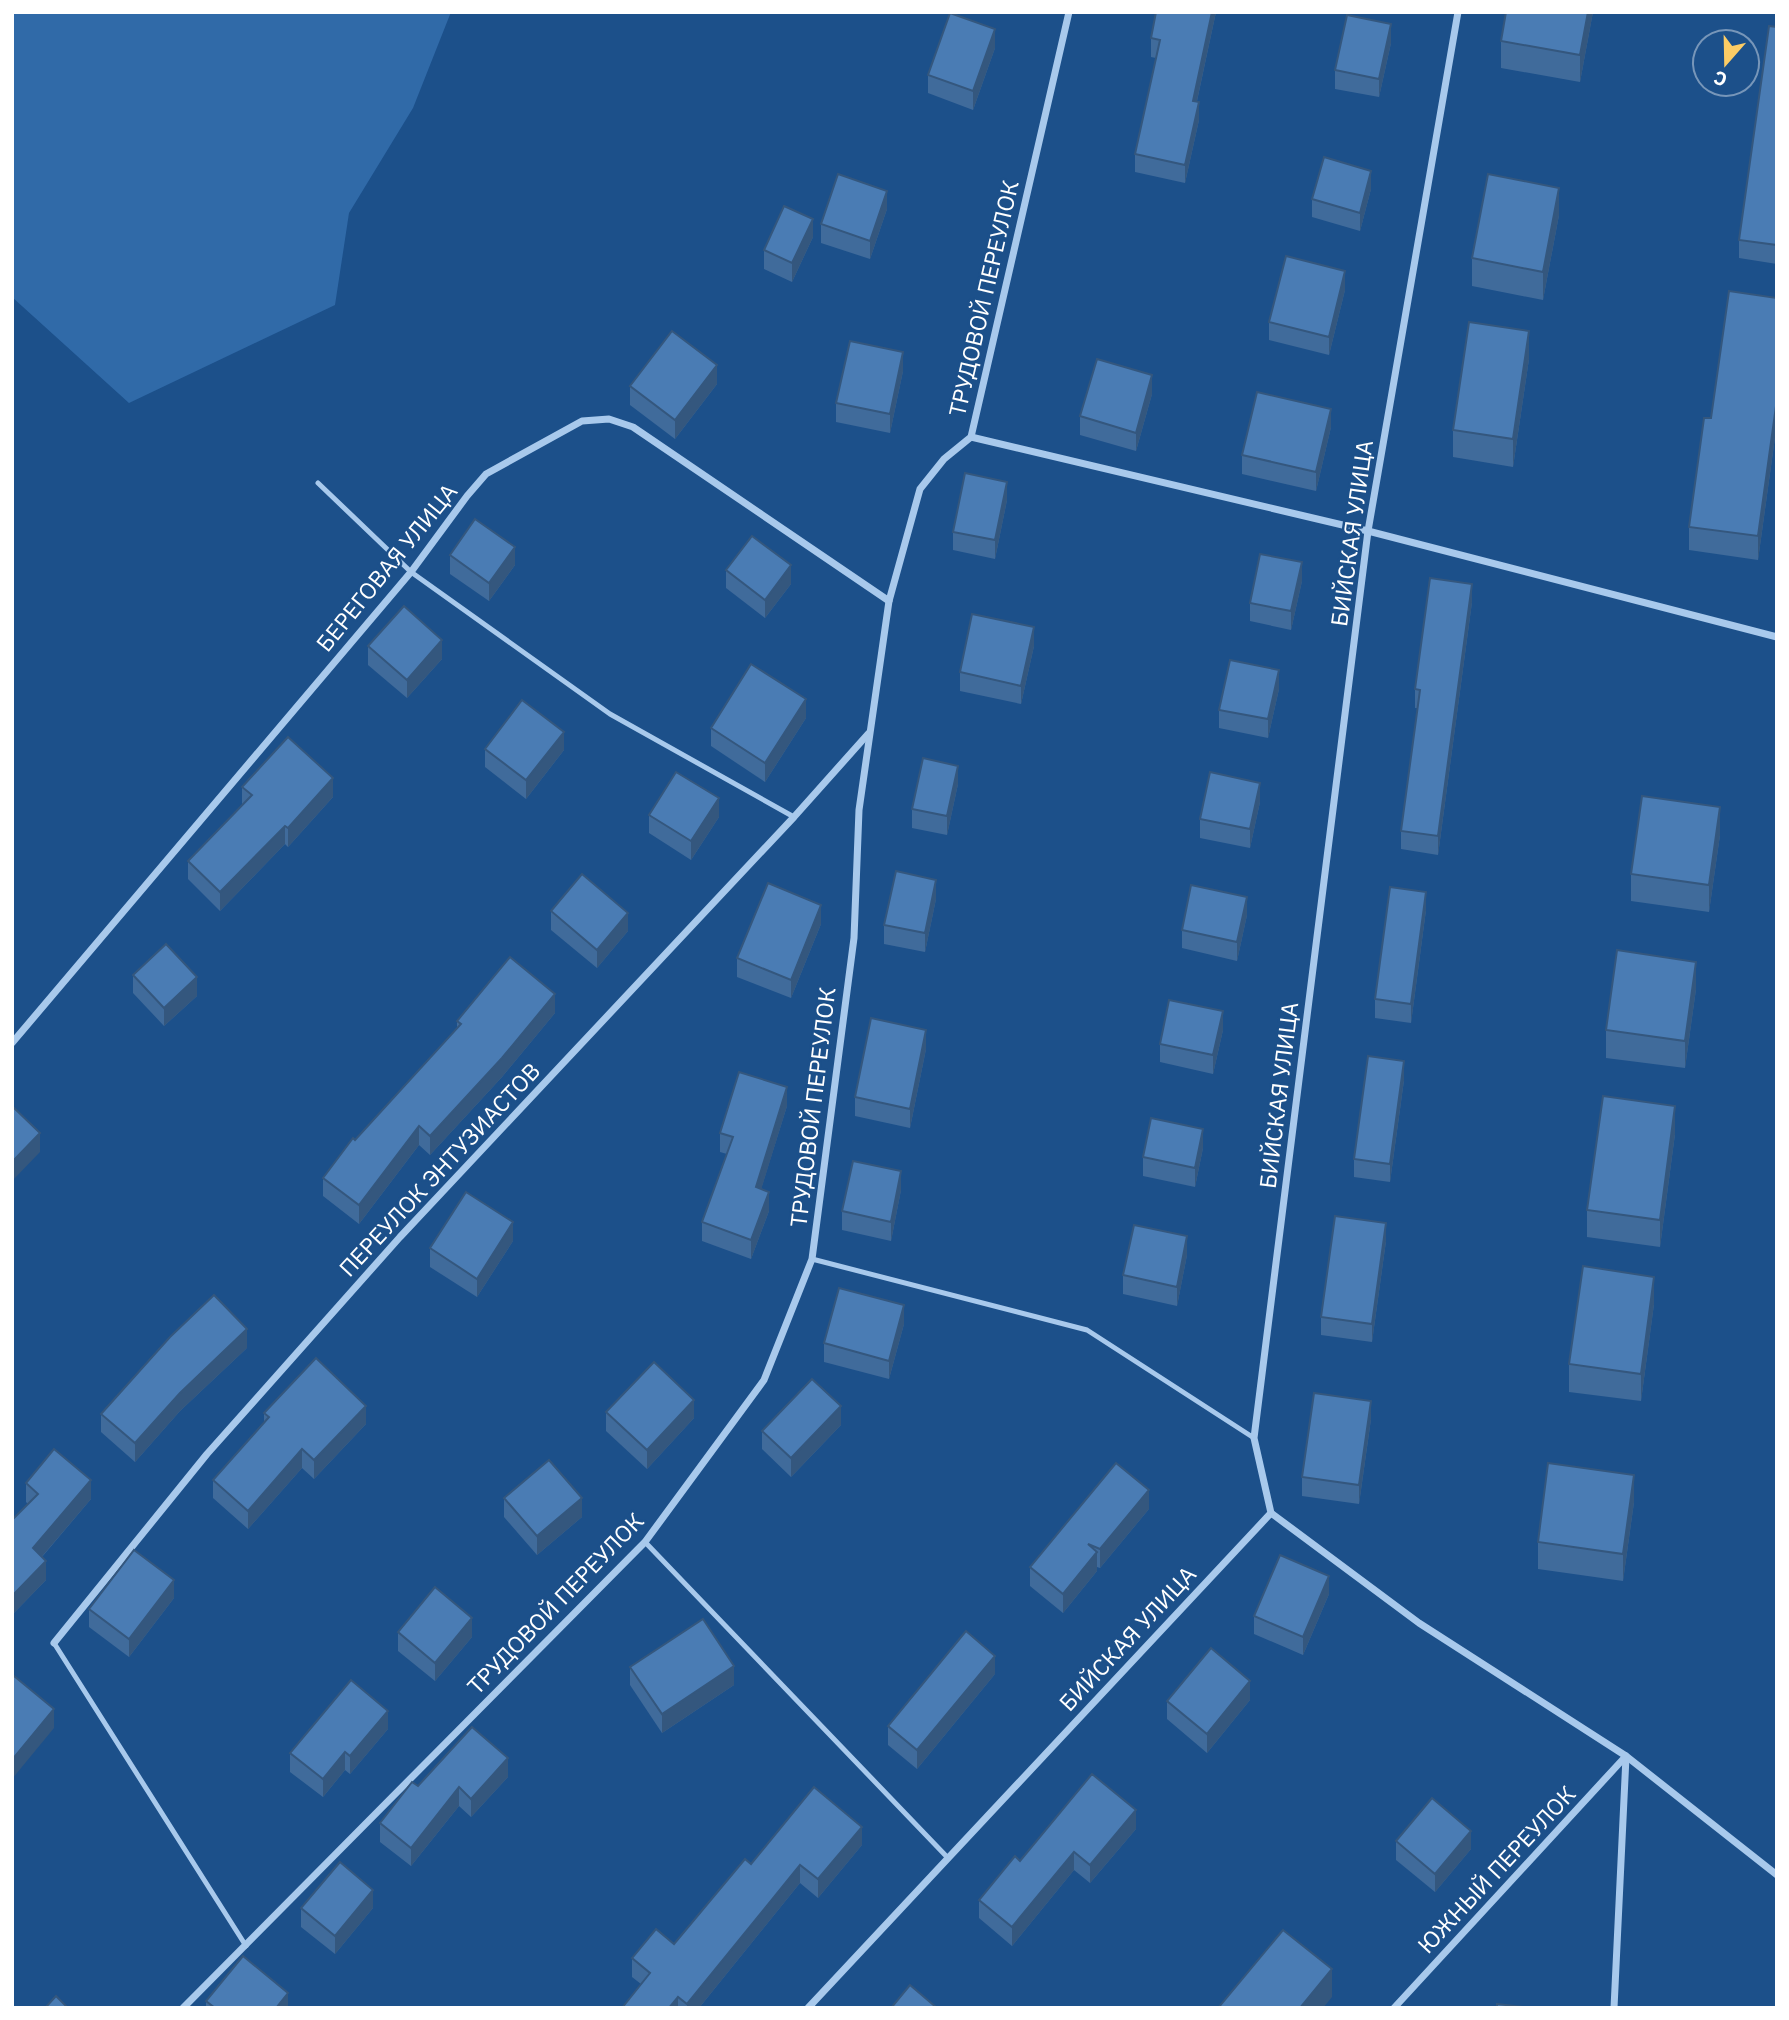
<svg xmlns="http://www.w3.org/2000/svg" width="1789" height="2020" font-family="'IBM Plex Sans',sans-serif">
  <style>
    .green { fill: #306aa8 }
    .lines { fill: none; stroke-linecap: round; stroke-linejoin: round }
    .service { stroke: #a8c9ec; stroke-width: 5 }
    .minor { stroke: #a8c9ec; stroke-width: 7 }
    .wall { fill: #406b9b }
    .shaded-wall { fill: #34577e }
    .building { fill: #4a7cb4; stroke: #34577e; stroke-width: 2 }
    .labels { text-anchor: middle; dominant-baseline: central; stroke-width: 5; stroke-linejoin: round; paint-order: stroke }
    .street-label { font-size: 23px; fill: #fff; stroke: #1c508a }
  </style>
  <rect width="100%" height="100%" fill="#1c508a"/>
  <path class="green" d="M12,12H451L413,108L349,213L335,305L129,403L12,297Z"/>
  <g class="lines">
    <g class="service">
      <path d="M318,483L411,572L610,714L794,817"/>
      <path d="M812,1259L1087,1330L1254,1438"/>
      <path d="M645,1542L948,1858"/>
      <path d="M54,1643L246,1946"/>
    </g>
    <g class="minor">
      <path d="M971,437L1368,531L1777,637"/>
      <path d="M12,1043L411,572L467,496L486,474L582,421L609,419L633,427L889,601"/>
      <path d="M1271,1513L1419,1623L1626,1756L1777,1875"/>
      <path d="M54,1643L207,1454L400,1237L794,817L868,734"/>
      <path d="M183,2008L645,1542L764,1380L812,1259L854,938L859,810L889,601L920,489L944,459L971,437L1069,12"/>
      <path d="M808,2008L1271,1513L1254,1438L1368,531L1458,12"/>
      <path d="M1394,2008L1626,1756"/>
      <path d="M1614,2008L1626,1757"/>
    </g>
  </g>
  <g class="wall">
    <path d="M1156,12H1216L1197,101L1199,120L1185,183L1135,172V154L1156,58L1151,57V38Z"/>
    <path d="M1593,12L1580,82L1501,68V41Z"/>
    <path d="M1777,27V264L1739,258V240Z"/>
    <path d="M1391,43L1379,97L1335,89V70Z"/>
    <path d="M995,48L973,110L928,93V75Z"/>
    <path d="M1371,189L1360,231L1312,217V199Z"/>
    <path d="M887,209L870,259L821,243V224Z"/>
    <path d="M1559,215L1543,300L1472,286V258Z"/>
    <path d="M813,237L792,282L764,269V250Z"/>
    <path d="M1345,290L1329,355L1269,340V322Z"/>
    <path d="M1777,298V423L1758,560L1689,550V527L1711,418Z"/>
    <path d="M1529,359L1513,467L1453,457V430Z"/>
    <path d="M903,371L890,433L836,422V403Z"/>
    <path d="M717,384L675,439L630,405V386Z"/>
    <path d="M1152,394L1136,451L1080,435V416Z"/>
    <path d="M1331,427L1316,491L1242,474V455Z"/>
    <path d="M1007,500L995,559L953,550V532Z"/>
    <path d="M450,555L515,565L489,601L450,574Z"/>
    <path d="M726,570L791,584L765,618L726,588Z"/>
    <path d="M1302,581L1291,630L1250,621V603Z"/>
    <path d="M1472,602L1438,855L1401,849V831L1418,708H1415V689Z"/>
    <path d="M368,646L442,659L407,698L368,665Z"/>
    <path d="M1034,646L1021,704L960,691V672Z"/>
    <path d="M1279,689L1268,738L1219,728V710Z"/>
    <path d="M806,718L765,782L711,746V728Z"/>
    <path d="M485,749L564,750L526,799L485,767Z"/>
    <path d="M958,784L947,835L912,828V809Z"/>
    <path d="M242,787L333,797L288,847L285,844L220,911L188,879V861L242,805Z"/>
    <path d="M1260,802L1250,848L1200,838V819Z"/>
    <path d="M649,815L719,817L691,860L649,833Z"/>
    <path d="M1720,835L1709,912L1631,901V874Z"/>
    <path d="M936,899L925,952L884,944V925Z"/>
    <path d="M1426,910L1411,1023L1375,1018V999Z"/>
    <path d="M551,911L628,931L597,968L551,930Z"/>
    <path d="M1247,915L1237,961L1182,948V930Z"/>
    <path d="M821,924L791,998L737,977V958Z"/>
    <path d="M133,975L197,996L164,1026L133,993Z"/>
    <path d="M1696,989L1685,1068L1606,1058V1030Z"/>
    <path d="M555,1013L502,1077L430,1155L419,1145L359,1224L323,1196V1178L355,1140L457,1028V1021Z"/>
    <path d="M1223,1030L1213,1074L1160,1062V1044Z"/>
    <path d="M926,1049L910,1128L855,1116V1097Z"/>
    <path d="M1404,1080L1390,1182L1354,1177V1159Z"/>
    <path d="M787,1106L761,1189L769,1211L751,1259L702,1241V1222L727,1154L720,1152V1133Z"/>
    <path d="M1675,1134L1660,1247L1587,1237V1210Z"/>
    <path d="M1203,1148L1195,1187L1143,1176V1157Z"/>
    <path d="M901,1190L891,1241L842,1230V1211Z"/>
    <path d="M513,1241L477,1297L430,1267V1248Z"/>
    <path d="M1386,1241L1372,1342L1321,1335V1317Z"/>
    <path d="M1187,1255L1177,1306L1123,1294V1275Z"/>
    <path d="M1654,1304L1641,1401L1569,1392V1364Z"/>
    <path d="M904,1324L889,1379L824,1362V1343Z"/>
    <path d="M247,1348L180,1411L135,1462L101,1432V1414Z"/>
    <path d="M606,1412L694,1418L647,1469L606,1431Z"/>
    <path d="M264,1413L366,1424L314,1479L302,1468L248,1529L213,1498V1480L264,1423Z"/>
    <path d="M1371,1419L1359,1504L1302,1496V1477Z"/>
    <path d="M841,1425L791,1477L762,1449V1431Z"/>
    <path d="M26,1483L91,1499L42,1557L46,1580L12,1615V1520L28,1504L26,1502Z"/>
    <path d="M504,1498L582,1517L537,1555L504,1517Z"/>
    <path d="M1634,1502L1623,1581L1538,1569V1542Z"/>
    <path d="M1149,1509L1100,1568L1097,1567V1571L1063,1613L1030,1586V1567Z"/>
    <path d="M1329,1594L1303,1655L1254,1634V1616Z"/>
    <path d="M174,1598L129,1657L89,1627V1609Z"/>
    <path d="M398,1632L472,1637L435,1681L398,1651Z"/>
    <path d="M630,1667L734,1685L662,1733L630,1685Z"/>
    <path d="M995,1674L917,1769L888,1745V1726Z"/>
    <path d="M1250,1700L1207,1753L1167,1719V1701Z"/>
    <path d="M388,1729L350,1774L345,1770L323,1797L290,1772V1753Z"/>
    <path d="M508,1777L471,1817L459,1806L411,1866L380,1842V1823L418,1786Z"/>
    <path d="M1136,1829L1090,1883L1074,1870L1012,1946L979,1918V1900L1020,1861Z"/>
    <path d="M1396,1841L1471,1849L1435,1892L1396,1860Z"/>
    <path d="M862,1845L818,1898L800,1883L699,2008H622L641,1984L632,1977V1958L674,1944L751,1864Z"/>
    <path d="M301,1908H373L335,1954L301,1927Z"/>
    <path d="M206,2001L288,2008H206Z"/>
  </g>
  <g class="shaded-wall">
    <path d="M1212,12H1216L1193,119V101Z"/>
    <path d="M1588,12H1593L1580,82V55Z"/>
    <path d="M1391,24V43L1379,97V79Z"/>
    <path d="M995,29V48L973,110V91Z"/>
    <path d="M1199,102V120L1185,183V165Z"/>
    <path d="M1371,171V189L1360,231V213Z"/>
    <path d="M1559,188V215L1543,300V272Z"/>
    <path d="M887,191V209L870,259V241Z"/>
    <path d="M813,219V237L792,282V263Z"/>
    <path d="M1345,271V290L1329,355V337Z"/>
    <path d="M1529,331V359L1513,467V439Z"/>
    <path d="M903,352V371L890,433V414Z"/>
    <path d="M717,365V384L675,439V420Z"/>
    <path d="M1152,375V394L1136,451V433Z"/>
    <path d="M1777,399V423L1758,560V536Z"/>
    <path d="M1331,409V427L1316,491V472Z"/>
    <path d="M1007,482V500L995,559V540Z"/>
    <path d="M515,547V565L489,601V583Z"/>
    <path d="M1302,562V581L1291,630V611Z"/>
    <path d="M791,565V584L765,618V600Z"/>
    <path d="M1472,584V602L1438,855V836Z"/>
    <path d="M1034,627V646L1021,704V686Z"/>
    <path d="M442,640V659L407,698V680Z"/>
    <path d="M1279,670V689L1268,738V719Z"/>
    <path d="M806,699V718L765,782V763Z"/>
    <path d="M564,732V750L526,799V780Z"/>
    <path d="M958,766V784L947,835V816Z"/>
    <path d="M333,778V797L288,847V828Z"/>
    <path d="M1260,783V802L1250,848V829Z"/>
    <path d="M719,798V817L691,860V841Z"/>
    <path d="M1720,807V835L1709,912V885Z"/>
    <path d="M285,826V844L220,911V892Z"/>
    <path d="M936,880V899L925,952V933Z"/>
    <path d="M1426,892V910L1411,1023V1004Z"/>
    <path d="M1247,897V915L1237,961V942Z"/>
    <path d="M821,905V924L791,998V980Z"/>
    <path d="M628,913V931L597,968V950Z"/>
    <path d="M1696,962V989L1685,1068V1041Z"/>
    <path d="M197,977V996L164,1026V1008Z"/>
    <path d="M555,994V1013L502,1077L430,1155V1136Z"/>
    <path d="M1223,1011V1030L1213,1074V1055Z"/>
    <path d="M926,1030V1049L910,1128V1109Z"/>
    <path d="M1404,1061V1080L1390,1182V1164Z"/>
    <path d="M787,1087V1106L756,1206V1187Z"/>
    <path d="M1675,1106V1134L1660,1247V1220Z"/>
    <path d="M419,1126V1145L359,1224V1205Z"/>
    <path d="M1203,1129V1148L1195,1187V1168Z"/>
    <path d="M40,1133V1152L12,1181V1162Z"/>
    <path d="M901,1171V1190L891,1241V1222Z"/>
    <path d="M769,1192V1211L751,1259V1240Z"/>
    <path d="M513,1222V1241L477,1297V1279Z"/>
    <path d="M1386,1223V1241L1372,1342V1324Z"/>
    <path d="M1187,1236V1255L1177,1306V1287Z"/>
    <path d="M1654,1277V1304L1641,1401V1374Z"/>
    <path d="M904,1305V1324L889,1379V1361Z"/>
    <path d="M247,1329V1348L180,1411L135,1462V1443L180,1393Z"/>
    <path d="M694,1400V1418L647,1469V1450Z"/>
    <path d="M1371,1401V1419L1359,1504V1485Z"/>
    <path d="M366,1406V1424L314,1479V1460Z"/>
    <path d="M841,1406V1425L791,1477V1458Z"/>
    <path d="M302,1449V1468L248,1529V1511Z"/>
    <path d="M1634,1475V1502L1623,1581V1554Z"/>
    <path d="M91,1480V1499L33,1567V1548Z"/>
    <path d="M1149,1490V1509L1100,1568V1549Z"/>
    <path d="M582,1498V1517L537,1555V1536Z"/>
    <path d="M1097,1552V1571L1063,1613V1594Z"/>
    <path d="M46,1561V1580L12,1615V1596Z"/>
    <path d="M1329,1576V1594L1303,1655V1637Z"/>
    <path d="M174,1580V1598L129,1657V1639Z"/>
    <path d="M472,1618V1637L435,1681V1663Z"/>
    <path d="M995,1656V1674L917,1769V1750Z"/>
    <path d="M734,1666V1685L662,1733V1714Z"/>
    <path d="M1250,1681V1700L1207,1753V1734Z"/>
    <path d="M54,1709V1728L12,1779V1760Z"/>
    <path d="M388,1711V1729L350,1774V1756Z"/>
    <path d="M345,1752V1770L323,1797V1779Z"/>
    <path d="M508,1758V1777L471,1817V1799Z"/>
    <path d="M459,1787V1806L411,1866V1848Z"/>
    <path d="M1136,1810V1829L1090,1883V1865Z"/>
    <path d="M862,1827V1845L818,1898V1879Z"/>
    <path d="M1471,1831V1849L1435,1892V1874Z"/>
    <path d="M1074,1852V1870L1012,1946V1927Z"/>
    <path d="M800,1865V1883L699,2008H687V2004Z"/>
    <path d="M373,1890V1908L335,1954V1936Z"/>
    <path d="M1332,1969V1997L1323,2008H1300Z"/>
    <path d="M288,1993V2008H276Z"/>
    <path d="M678,1997V2008H669Z"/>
  </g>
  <g class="building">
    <path d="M1156,12H1212L1193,101L1199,102L1185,165L1135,154L1160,40L1151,38Z"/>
    <path d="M1506,12H1588L1580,55L1501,41Z"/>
    <path d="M950,13L995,29L973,91L928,75Z"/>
    <path d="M1347,15L1391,24L1379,79L1335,70Z"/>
    <path d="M1769,26L1777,27V245L1739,240Z"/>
    <path d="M1324,157L1371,171L1360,213L1312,199Z"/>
    <path d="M838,174L887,191L870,241L821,224Z"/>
    <path d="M1488,174L1559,188L1543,272L1472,258Z"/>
    <path d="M784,206L813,219L792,263L764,250Z"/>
    <path d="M1286,256L1345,271L1329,337L1269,322Z"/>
    <path d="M1729,291L1777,298V399L1758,536L1689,527L1704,418H1711Z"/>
    <path d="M1469,322L1529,331L1513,439L1453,430Z"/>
    <path d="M672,331L717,365L675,420L630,386Z"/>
    <path d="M850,341L903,352L890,414L836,403Z"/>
    <path d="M1097,359L1152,375L1136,433L1080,416Z"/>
    <path d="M1257,392L1331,409L1316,472L1242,455Z"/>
    <path d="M965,473L1007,482L995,540L953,532Z"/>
    <path d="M475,519L515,547L489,583L450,555Z"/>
    <path d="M752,536L791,565L765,600L726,570Z"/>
    <path d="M1260,554L1302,562L1291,611L1250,603Z"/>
    <path d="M1430,578L1472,584L1438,836L1401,831L1420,690L1415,689Z"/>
    <path d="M404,606L442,640L407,680L368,646Z"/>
    <path d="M972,614L1034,627L1021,686L960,672Z"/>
    <path d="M1230,660L1279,670L1268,719L1219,710Z"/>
    <path d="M751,664L806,699L765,763L711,728Z"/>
    <path d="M522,700L564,732L526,780L485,749Z"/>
    <path d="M288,737L333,778L288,828L285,826L220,892L188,861L252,795L242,787Z"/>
    <path d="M923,758L958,766L947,816L912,809Z"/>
    <path d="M676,772L719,798L691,841L649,815Z"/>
    <path d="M1210,772L1260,783L1250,829L1200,819Z"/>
    <path d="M1642,796L1720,807L1709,885L1631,874Z"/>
    <path d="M896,871L936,880L925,933L884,925Z"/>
    <path d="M582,874L628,913L597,950L551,911Z"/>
    <path d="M768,883L821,905L791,980L737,958Z"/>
    <path d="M1191,885L1247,897L1237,942L1182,930Z"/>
    <path d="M1390,887L1426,892L1411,1004L1375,999Z"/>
    <path d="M166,944L197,977L164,1008L133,975Z"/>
    <path d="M1617,950L1696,962L1685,1041L1606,1030Z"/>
    <path d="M510,957L555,994L502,1058L430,1136L419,1126L359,1205L323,1178L353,1138L355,1140L461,1024L457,1021Z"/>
    <path d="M1169,1000L1223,1011L1213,1055L1160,1044Z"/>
    <path d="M871,1018L926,1030L910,1109L855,1097Z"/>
    <path d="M1368,1056L1404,1061L1390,1164L1354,1159Z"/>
    <path d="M739,1072L787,1087L756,1187L769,1192L751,1240L702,1222L733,1137L720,1133Z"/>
    <path d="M1603,1096L1675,1106L1660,1220L1587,1210Z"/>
    <path d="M12,1106L40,1133L12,1162Z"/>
    <path d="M1151,1118L1203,1129L1195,1168L1143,1157Z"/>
    <path d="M853,1161L901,1171L891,1222L842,1211Z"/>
    <path d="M466,1192L513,1222L477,1279L430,1248Z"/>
    <path d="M1335,1216L1386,1223L1372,1324L1321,1317Z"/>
    <path d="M1134,1225L1187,1236L1177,1287L1123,1275Z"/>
    <path d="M1583,1266L1654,1277L1641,1374L1569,1364Z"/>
    <path d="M839,1288L904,1305L889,1361L824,1343Z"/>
    <path d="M214,1295L247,1329L180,1393L135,1443L101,1414L170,1337Z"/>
    <path d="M316,1358L366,1406L314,1460L302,1449L248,1511L213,1480L269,1417L264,1413Z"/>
    <path d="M654,1362L694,1400L647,1450L606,1412Z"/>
    <path d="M812,1379L841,1406L791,1458L762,1431Z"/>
    <path d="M1314,1393L1371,1401L1359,1485L1302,1477Z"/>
    <path d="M54,1449L91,1480L33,1548L46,1561L12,1596V1520L38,1494L26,1483Z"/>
    <path d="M549,1460L582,1498L537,1536L504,1498Z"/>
    <path d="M1116,1463L1149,1490L1100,1549L1088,1544L1097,1552L1063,1594L1030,1567Z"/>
    <path d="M1548,1463L1634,1475L1623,1554L1538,1542Z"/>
    <path d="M134,1550L174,1580L129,1639L89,1609Z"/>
    <path d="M1280,1555L1329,1576L1303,1637L1254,1616Z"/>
    <path d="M435,1587L472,1618L435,1663L398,1632Z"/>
    <path d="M703,1619L734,1666L662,1714L630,1667Z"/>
    <path d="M966,1631L995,1656L917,1750L888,1726Z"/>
    <path d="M1211,1648L1250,1681L1207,1734L1167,1701Z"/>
    <path d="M14,1676L54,1709L12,1760V1678Z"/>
    <path d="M351,1680L388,1711L350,1756L345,1752L323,1779L290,1753Z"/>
    <path d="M472,1727L508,1758L471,1799L459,1787L411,1848L380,1823L412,1782L418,1786Z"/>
    <path d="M1092,1774L1136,1810L1090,1865L1074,1852L1012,1927L979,1900L1015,1856L1020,1861Z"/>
    <path d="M814,1787L862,1827L818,1879L800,1865L687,2004L678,1997L669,2008H622L650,1973L632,1958L656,1929L674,1944L745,1859L751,1864Z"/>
    <path d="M1432,1798L1471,1831L1435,1874L1396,1841Z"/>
    <path d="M340,1862L373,1890L335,1936L301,1908Z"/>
    <path d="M1283,1930L1332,1969L1300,2008H1218Z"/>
    <path d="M243,1956L288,1993L276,2008H215L206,2001Z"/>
    <path d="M910,1985L937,2008H891Z"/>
    <path d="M56,1996L68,2008H45Z"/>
    <path d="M1497,2004L1532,2008H1497Z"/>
  </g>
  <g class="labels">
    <g class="street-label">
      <text transform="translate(983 298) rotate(-77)">ТРУДОВОЙ ПЕРЕУЛОК</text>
      <text transform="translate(1351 533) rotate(-82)">БИЙСКАЯ УЛИЦА</text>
      <text transform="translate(386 567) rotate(-51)">БЕРЕГОВАЯ УЛИЦА</text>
      <text transform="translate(1278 1095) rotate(-83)">БИЙСКАЯ УЛИЦА</text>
      <text transform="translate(812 1107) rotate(-83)">ТРУДОВОЙ ПЕРЕУЛОК</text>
      <text transform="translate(439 1169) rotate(-47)">ПЕРЕУЛОК ЭНТУЗИАСТОВ</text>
      <text transform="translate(555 1603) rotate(-46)">ТРУДОВОЙ ПЕРЕУЛОК</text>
      <text transform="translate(1127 1638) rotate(-47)">БИЙСКАЯ УЛИЦА</text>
      <text transform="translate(1496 1869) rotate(-47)">ЮЖНЫЙ ПЕРЕУЛОК</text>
    </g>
  </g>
  <rect width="1789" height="2020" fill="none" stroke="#ffffff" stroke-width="28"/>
  <g transform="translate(1726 63) rotate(200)"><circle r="33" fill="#1c508a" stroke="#7796b9" stroke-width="2"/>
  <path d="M0-5L12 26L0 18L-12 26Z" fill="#fccc65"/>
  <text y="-10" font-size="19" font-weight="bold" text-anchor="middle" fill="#ffffff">С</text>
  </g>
</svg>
